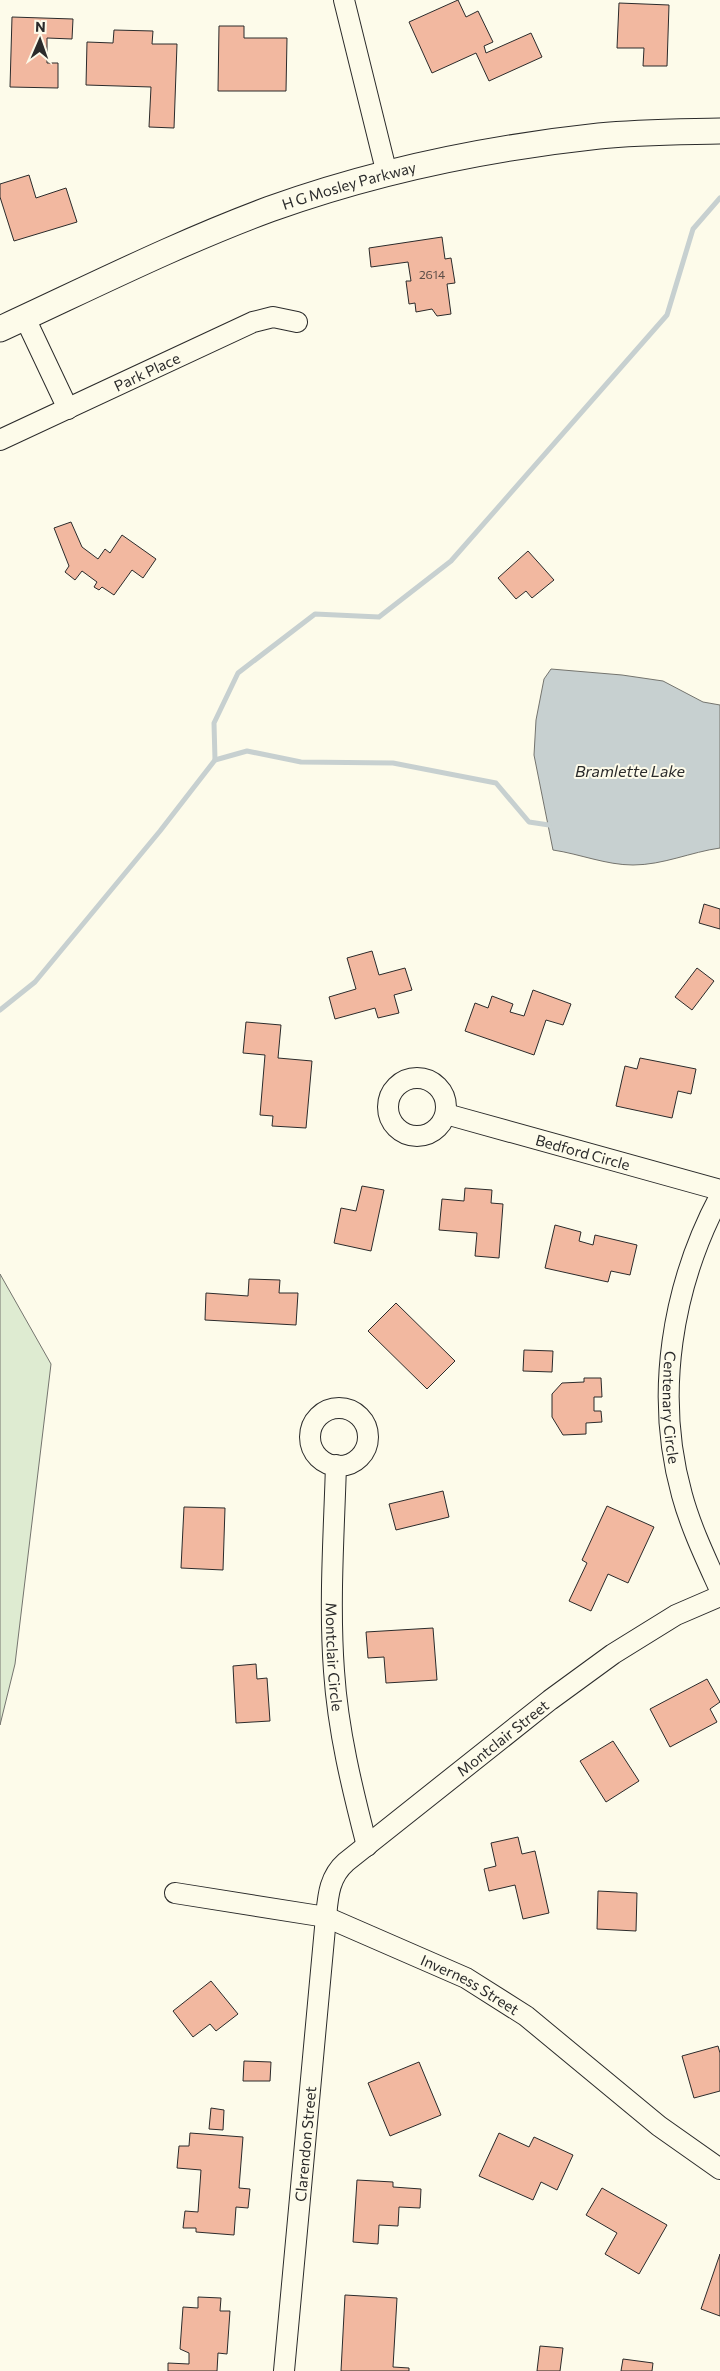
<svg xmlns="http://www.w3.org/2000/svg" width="720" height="2371" font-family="Commissioner,sans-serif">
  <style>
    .green { fill: #deebd1; stroke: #74746e }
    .water { fill: #c7d0d0; stroke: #74746e }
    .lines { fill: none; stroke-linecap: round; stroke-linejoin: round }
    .stream { stroke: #c7d0d0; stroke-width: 5 }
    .building { fill: #f2b8a0; stroke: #2b2b2b }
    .minor-casing { stroke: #2b2b2b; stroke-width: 22 }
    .major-casing { stroke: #2b2b2b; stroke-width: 27 }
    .minor { stroke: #fdfbea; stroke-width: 20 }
    .major { stroke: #fdfbea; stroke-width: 25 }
    .labels { text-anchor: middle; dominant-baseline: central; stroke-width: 4; stroke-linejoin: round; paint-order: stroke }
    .number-label { font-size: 12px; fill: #5d4e48 }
    .street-label { font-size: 15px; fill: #2b2b2b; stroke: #fdfbea }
    .water-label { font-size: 16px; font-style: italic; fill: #2b2b2b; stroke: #fdfbea }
  </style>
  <rect width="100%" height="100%" fill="#fdfbea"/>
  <path class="green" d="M0,1274L51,1364L15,1664L0,1725Z"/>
  <path class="water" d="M551,669L622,675L663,681L703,702L720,705V848C691,852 663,865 633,865C606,865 580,854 553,850L534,755L536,720L544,679Z"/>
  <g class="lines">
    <g class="stream">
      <path d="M215,760L247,751L301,762L393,763L496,783L529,822L549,825"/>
      <path d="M0,1010L35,982L160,831L215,760L214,723L238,673L315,614L379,617L451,561L667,315L693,229L720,198"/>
    </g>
  </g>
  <g class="building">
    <path d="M458,0L466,17L478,11L493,42L484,46L486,53L531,33L542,57L489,81L476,53L432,73L409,22Z"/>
    <path d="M619,3L669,5L667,66H643L644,48H617Z"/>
    <path d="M12,17L73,19L72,39L47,38V63H58V88L10,87Z"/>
    <path d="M219,26H244V38H287L286,91H218Z"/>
    <path d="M114,30L153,31L152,44H177L174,128L149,127L151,87L86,85L87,42L113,43Z"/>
    <path d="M29,175L36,198L66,188L77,222L14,241L0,197V184Z"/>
    <path d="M442,237L445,259L451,258L455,283L447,284L451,314L437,316L432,309L416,312L415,303L409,304L406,281H411L408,262L371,267L369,248Z"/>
    <path d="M71,522L82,547L98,559L105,549L110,553L122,535L156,559L143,578L132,570L114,595L102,587L99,590L94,587L97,582L82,571L75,580L65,572L69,566L54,528Z"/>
    <path d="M528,551L554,580L532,598L526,591L516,599L498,578Z"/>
    <path d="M704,904L720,909V929L699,923Z"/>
    <path d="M372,951L379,975L405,968L412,990L394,995L399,1013L378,1018L375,1008L335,1019L329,997L356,989L347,958Z"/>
    <path d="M697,968L714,981L692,1010L675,997Z"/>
    <path d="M533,990L571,1004L563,1025L546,1020L534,1055L465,1031L475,1003L488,1008L492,996L513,1004L510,1012L524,1016Z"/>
    <path d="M246,1022L281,1025L278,1058L312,1061L306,1128L272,1126L273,1116L260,1115L265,1055L243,1053Z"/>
    <path d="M640,1058L696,1069L691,1094L678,1091L672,1118L616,1106L625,1066L637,1069Z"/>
    <path d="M362,1186L384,1190L371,1251L334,1243L341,1208L356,1211Z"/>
    <path d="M465,1188L492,1190L491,1203L503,1204L499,1258L475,1256L477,1233L439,1230L442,1199L464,1201Z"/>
    <path d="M555,1225L581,1232L579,1241L593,1245L595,1235L637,1245L630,1275L611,1271L608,1282L545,1268Z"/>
    <path d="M249,1279L280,1280L279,1293H298L296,1325L205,1320L206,1293L248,1296Z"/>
    <path d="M396,1303L455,1361L427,1389L368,1331Z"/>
    <path d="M524,1350L553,1351L552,1372L523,1371Z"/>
    <path d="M584,1378H601L602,1397H594V1411H601L602,1422L586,1423V1434L563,1435L552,1417V1394L562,1383L584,1382Z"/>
    <path d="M443,1491L449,1517L396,1530L389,1504Z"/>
    <path d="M607,1506L654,1527L628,1583L608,1574L591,1611L569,1601L587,1563L582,1560Z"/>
    <path d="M184,1507L225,1508L223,1570L181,1568Z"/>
    <path d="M433,1628L437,1680L386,1683L384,1657L368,1658L366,1632Z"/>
    <path d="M256,1664L257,1679L267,1678L270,1721L236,1723L233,1666Z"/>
    <path d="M707,1679L720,1702L710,1709L717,1722L670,1747L650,1709Z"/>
    <path d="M613,1741L639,1781L606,1802L580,1761Z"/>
    <path d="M518,1837L522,1854L535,1851L549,1913L523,1919L515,1885L489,1891L484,1869L496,1866L491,1843Z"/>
    <path d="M598,1891L637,1893L636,1931L597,1929Z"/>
    <path d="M211,1981L238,2014L216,2031L210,2024L193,2037L173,2011Z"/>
    <path d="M718,2046L720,2053V2091L694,2098L682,2056Z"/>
    <path d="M244,2061L271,2062L270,2081H243Z"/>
    <path d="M419,2062L441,2115L390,2136L368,2083Z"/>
    <path d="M211,2108L224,2110L223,2130L209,2129Z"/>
    <path d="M190,2133L243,2137L239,2188L250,2189L248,2208L236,2207L234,2235L196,2232V2228H183L185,2211L198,2212L201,2170L177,2168L179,2146H189Z"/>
    <path d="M499,2133L529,2147L534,2137L573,2155L557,2190L541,2182L533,2200L479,2176Z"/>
    <path d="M357,2180L393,2182V2187L421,2189L420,2208L399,2207L398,2226L379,2225L378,2244L353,2242Z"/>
    <path d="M602,2188L667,2225L639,2274L605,2254L617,2233L586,2215Z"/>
    <path d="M720,2254V2316L701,2309Z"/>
    <path d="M345,2295L397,2298L393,2367L409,2368V2371H341Z"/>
    <path d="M198,2297L221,2298L220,2311H230L227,2354L218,2353L217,2371H168V2363L189,2364V2353L180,2349L183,2307L198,2308Z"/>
    <path d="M540,2346L563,2348L560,2371H537Z"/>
    <path d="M623,2359L653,2363L652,2371H621Z"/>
  </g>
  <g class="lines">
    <defs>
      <g id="minor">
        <path d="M344,0L387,174"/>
        <path d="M25,318L68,409"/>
        <path id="s1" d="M0,440L253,322L273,317L297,322"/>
        <circle cx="417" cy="1107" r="29"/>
        <path id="s2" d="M446,1114L720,1190"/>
        <path id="s3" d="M720,1196C672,1286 654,1395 682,1495C691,1528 706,1559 720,1590"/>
        <circle cx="339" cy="1437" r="29"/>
        <path id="s4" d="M336,1465C334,1533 329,1603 334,1671C338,1731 352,1788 367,1846"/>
        <path id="s5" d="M175,1893L326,1917L466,1978L526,2016L659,2126L720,2169"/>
        <path id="s6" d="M284,2371L326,1917C328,1896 329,1877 346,1862L550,1700L613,1654L676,1615L720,1596"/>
      </g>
      <g id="major">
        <path id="s7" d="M0,329C89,288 178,243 270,209C376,171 487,148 599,136C639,132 680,132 720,131"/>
      </g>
    </defs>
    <use href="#minor" class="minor-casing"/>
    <use href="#major" class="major-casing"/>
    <use href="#minor" class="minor"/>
    <use href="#major" class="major"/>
  </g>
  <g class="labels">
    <g class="number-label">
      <text x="432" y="274">2614</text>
    </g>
    <g class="street-label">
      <text stroke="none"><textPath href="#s7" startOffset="378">H G Mosley Parkway</textPath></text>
      <text stroke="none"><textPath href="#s1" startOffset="162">Park Place</textPath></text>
      <text stroke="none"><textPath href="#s2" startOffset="142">Bedford Circle</textPath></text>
      <text stroke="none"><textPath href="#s3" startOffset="220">Centenary Circle</textPath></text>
      <text stroke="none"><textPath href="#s4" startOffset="192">Montclair Circle</textPath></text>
      <text stroke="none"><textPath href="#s6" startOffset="716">Montclair Street</textPath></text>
      <text stroke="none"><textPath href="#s5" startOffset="312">Inverness Street</textPath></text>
      <text stroke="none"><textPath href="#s6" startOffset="228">Clarendon Street</textPath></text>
    </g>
    <g class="water-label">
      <text x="630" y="770">Bramlette Lake</text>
    </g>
  </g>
  <g transform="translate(40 40) rotate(2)" stroke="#fdfbea" stroke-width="4" paint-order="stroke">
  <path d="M0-4L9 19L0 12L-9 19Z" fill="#2b2b2b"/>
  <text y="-8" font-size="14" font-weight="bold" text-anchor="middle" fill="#2b2b2b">N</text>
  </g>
</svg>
